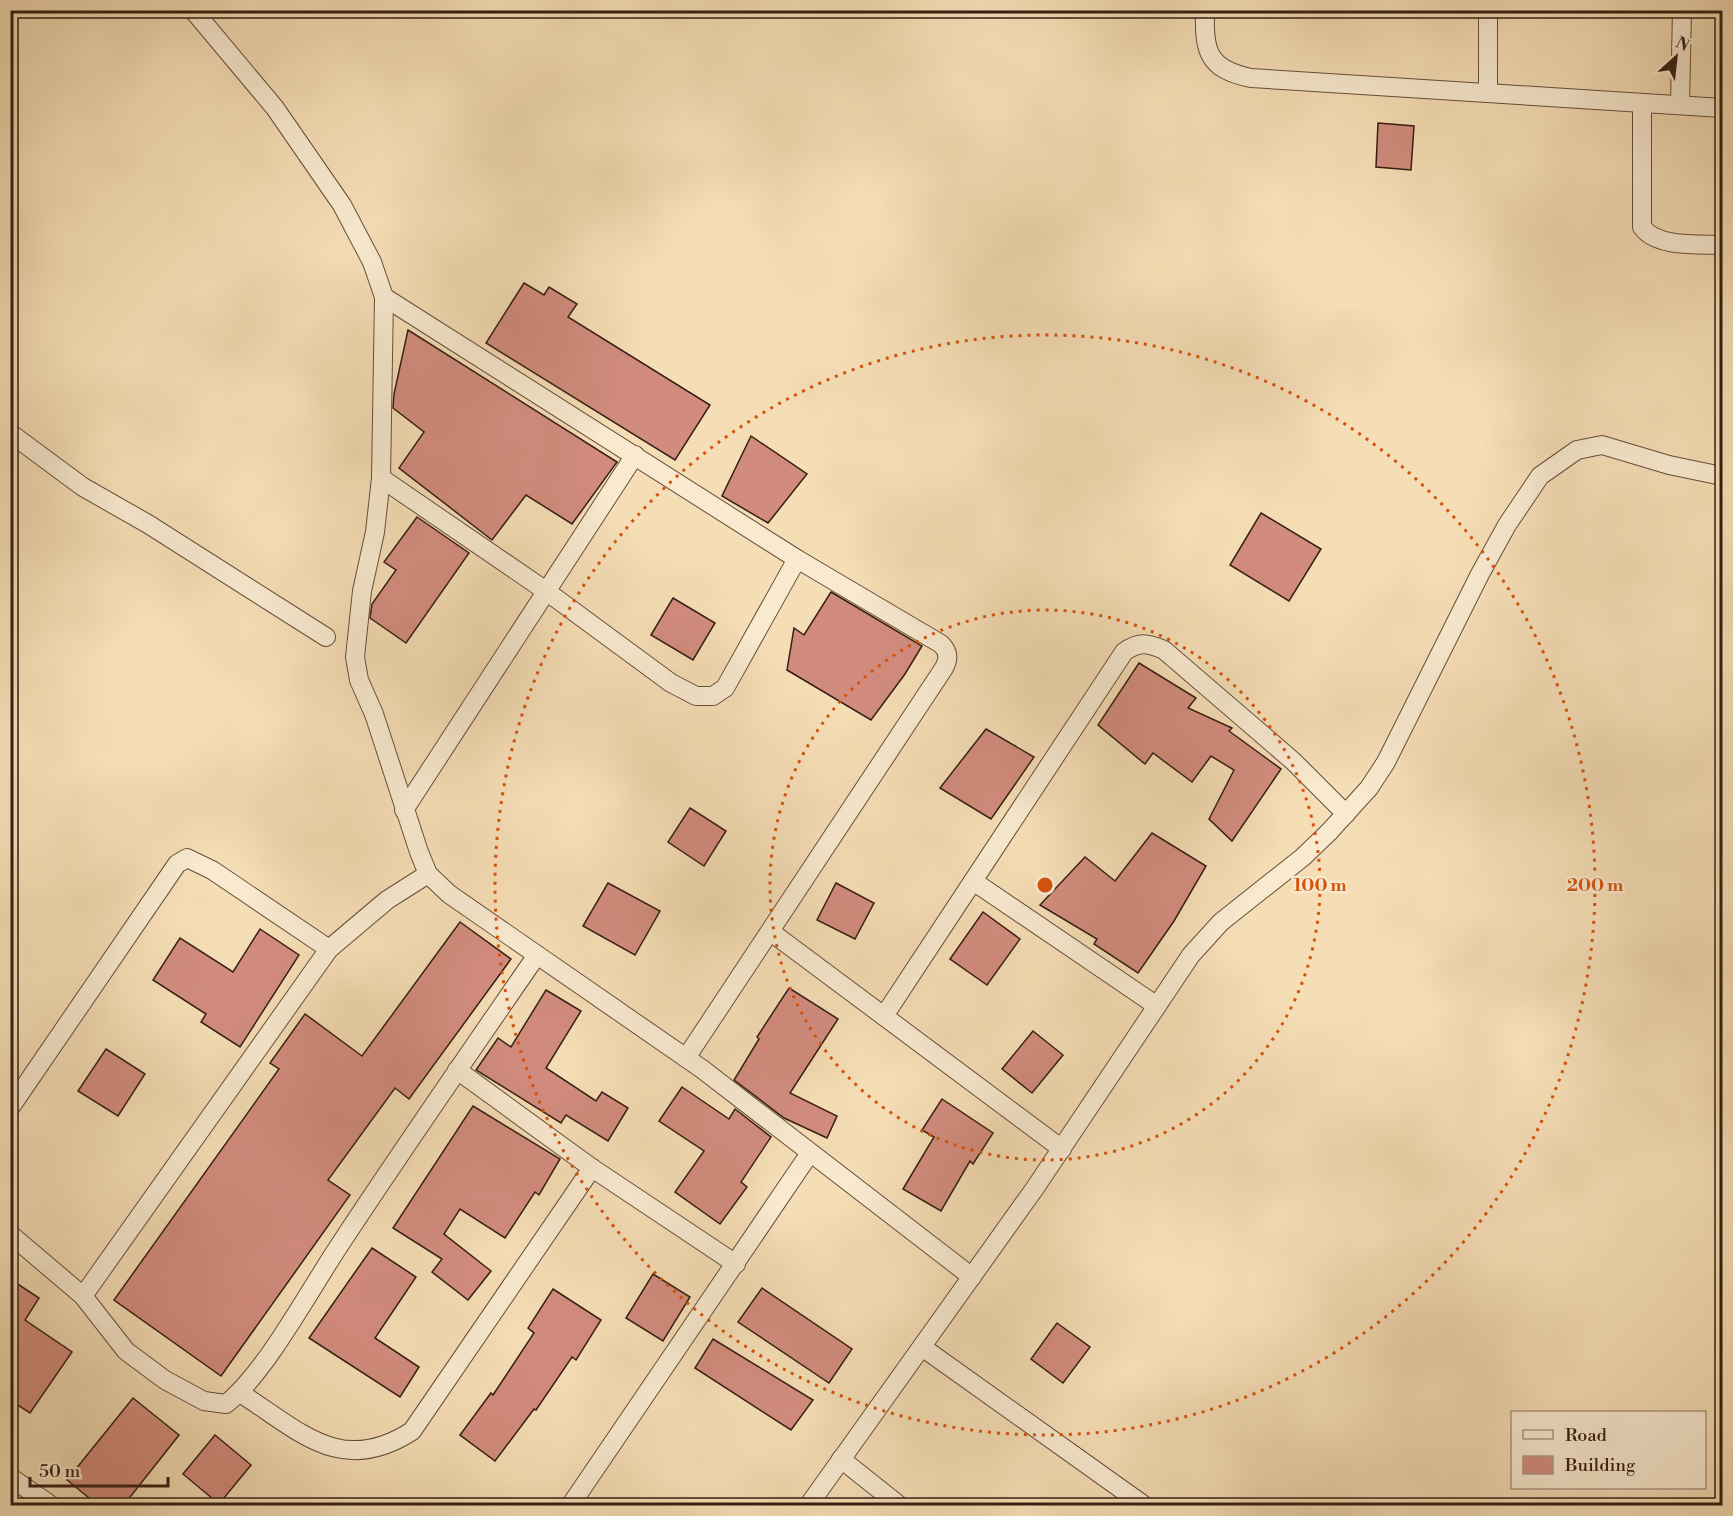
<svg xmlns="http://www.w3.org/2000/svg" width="1733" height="1516" font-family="'Libre Bodoni',serif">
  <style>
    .building { fill: #d28c7e; stroke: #351e13; stroke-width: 1.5 }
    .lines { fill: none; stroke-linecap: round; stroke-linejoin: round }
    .minor-casing { stroke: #654e3c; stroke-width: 20 }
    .minor { stroke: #f8e9cf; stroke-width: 18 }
    .ring { fill: none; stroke: #d6530d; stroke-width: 3; stroke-dasharray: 3 6 }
    .centre { fill: #d6530d; stroke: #f8e9cf; stroke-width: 3 }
    .ring-label { font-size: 18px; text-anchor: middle; font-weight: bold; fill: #d6530d; stroke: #f8e9cf; stroke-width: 4.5; stroke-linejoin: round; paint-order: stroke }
  </style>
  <rect width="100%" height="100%" fill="#f5ddb5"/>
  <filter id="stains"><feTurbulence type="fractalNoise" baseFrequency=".00333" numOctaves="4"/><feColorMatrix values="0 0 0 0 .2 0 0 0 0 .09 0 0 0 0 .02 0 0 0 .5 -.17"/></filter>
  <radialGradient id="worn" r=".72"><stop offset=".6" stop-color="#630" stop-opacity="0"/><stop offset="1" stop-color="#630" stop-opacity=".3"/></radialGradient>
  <g class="building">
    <path d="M1378,123L1414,126L1411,170L1376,167Z"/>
    <path d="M524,283L544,295L549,287L577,304L568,317L710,405L675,460L486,343Z"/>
    <path d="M408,330L617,462L572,524L526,495L492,540L399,468L424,432L393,408L394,394Z"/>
    <path d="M751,436L807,474L768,523L722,496Z"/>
    <path d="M1261,513L1321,549L1289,601L1230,565Z"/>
    <path d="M417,517L469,553L406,643L370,618L372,604L396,570L384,562Z"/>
    <path d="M831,592L922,646L905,674L871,720L787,670L794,628L804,635Z"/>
    <path d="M673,598L715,623L693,660L651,635Z"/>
    <path d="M1139,663L1196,698L1188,708L1232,728L1229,731L1281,769L1232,841L1209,819L1234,770L1211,756L1192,782L1153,753L1145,764L1098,725Z"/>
    <path d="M986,729L1034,757L991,819L940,788Z"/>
    <path d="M690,808L726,831L704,866L668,842Z"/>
    <path d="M1152,833L1206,866L1174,921L1138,973L1094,944L1097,939L1040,905L1085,857L1115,881Z"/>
    <path d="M608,883L660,911L635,955L583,926Z"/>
    <path d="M836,883L874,903L855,939L817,920Z"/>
    <path d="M983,912L1020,939L987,985L950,959Z"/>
    <path d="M460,922L511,959L409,1099L395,1088L328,1180L350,1195L221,1376L114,1300L279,1069L270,1063L305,1014L362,1056Z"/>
    <path d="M260,929L299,955L240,1047L201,1022L206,1014L153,980L180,938L233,972Z"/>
    <path d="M789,988L838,1019L790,1093L837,1116L827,1138L784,1118L734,1080L759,1039L757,1037Z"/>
    <path d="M546,990L581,1011L546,1068L596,1101L602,1092L628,1108L608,1141L566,1115L561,1123L476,1070L498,1038L511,1047Z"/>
    <path d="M1033,1031L1063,1055L1032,1093L1002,1069Z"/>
    <path d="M106,1049L145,1074L118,1116L78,1091Z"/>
    <path d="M682,1087L729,1119L735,1109L771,1137L741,1182L747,1187L720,1224L675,1192L704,1151L659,1121Z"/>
    <path d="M942,1099L993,1133L973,1164L970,1161L941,1211L903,1189L934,1137L922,1130Z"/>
    <path d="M473,1106L560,1159L539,1195L535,1192L505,1238L460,1209L444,1234L491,1271L468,1300L432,1272L442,1259L393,1228Z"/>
    <path d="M372,1248L416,1277L375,1338L419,1367L400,1397L309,1338Z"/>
    <path d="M653,1274L690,1297L663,1341L626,1318Z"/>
    <path d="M10,1279L39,1298L25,1320L72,1352L30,1413L10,1400Z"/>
    <path d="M762,1288L852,1349L829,1383L738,1322Z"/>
    <path d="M553,1289L601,1320L576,1360L572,1357L536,1410L534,1409L495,1461L460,1435L491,1393L493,1395L534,1333L528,1328Z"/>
    <path d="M1057,1323L1090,1347L1063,1383L1031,1359Z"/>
    <path d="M713,1339L813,1400L791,1430L695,1368Z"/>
    <path d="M133,1398L179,1435L123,1506H99L67,1480Z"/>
    <path d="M215,1435L251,1465L219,1504L183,1474Z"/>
  </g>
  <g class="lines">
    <defs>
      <g id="minor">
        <path d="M193,10L275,108L342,205L372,262L384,297L381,478L375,532L362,591L355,657L359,680L374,714L419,852L428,874L449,894L702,1069L972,1277"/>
        <path d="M1205,10C1204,51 1207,69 1251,78L1722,108"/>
        <path d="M1488,93V10"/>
        <path d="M1642,103V227C1657,248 1699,244 1722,245"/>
        <path d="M1680,105L1682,10"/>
        <path d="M384,297L797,559L941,644C949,652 949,659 944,668L686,1058"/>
        <path d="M10,433L83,487L148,524L326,637"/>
        <path d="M381,478L546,591L671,683L696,696H713L725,688L797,559"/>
        <path d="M404,810L635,455"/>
        <path d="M973,881L1157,1006"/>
        <path d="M771,932L1062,1149"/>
        <path d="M884,1016L1124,652C1139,641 1148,643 1164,650L1293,761L1346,814"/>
        <path d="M457,1070L592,1168L736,1264"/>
        <path d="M10,1108L177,864L187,858L212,870L329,949"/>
        <path d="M10,1234L83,1296L126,1351L165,1380L204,1401L226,1404C265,1373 308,1293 337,1249C402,1150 470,1052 537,955"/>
        <path d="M83,1296L329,949L387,900L428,874"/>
        <path d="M922,1347L1145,1506"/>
        <path d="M240,1393C300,1431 341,1477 412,1431L592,1168"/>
        <path d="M841,1459L900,1506"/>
        <path d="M10,1477L52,1506"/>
        <path d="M570,1506L810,1153"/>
        <path d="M808,1506L1035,1188L1191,955L1221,922L1303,857L1329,832L1369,788L1386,762L1480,574L1507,525L1540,476L1577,450L1602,445L1669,465L1722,476"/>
      </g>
    </defs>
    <use href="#minor" class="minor-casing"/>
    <use href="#minor" class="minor"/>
  </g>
  <g class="ring">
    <circle cx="1045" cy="885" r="275"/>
    <circle cx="1045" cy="885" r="550"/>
  </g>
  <circle cx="1045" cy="885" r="9" class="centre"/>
  <g class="ring-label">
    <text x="1320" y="891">100 m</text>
    <text x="1595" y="891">200 m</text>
  </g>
  <rect width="1733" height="1516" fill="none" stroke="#f5ddb5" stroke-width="36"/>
  <rect x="12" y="12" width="1709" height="1492" fill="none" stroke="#351e13" stroke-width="3"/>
  <rect x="18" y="18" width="1697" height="1480" fill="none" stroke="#351e13" stroke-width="1.5"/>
  <rect x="1511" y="1411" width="195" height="78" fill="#f8e9cf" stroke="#aa9884" stroke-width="1.5"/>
  <rect x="1523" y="1430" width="30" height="9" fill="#f8e9cf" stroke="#aa9884" stroke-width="1.5"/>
  <text x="1565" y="1441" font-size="18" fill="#351e13">Road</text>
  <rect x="1523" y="1456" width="30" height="18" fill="#d28c7e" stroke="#aa9884" stroke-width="1.5"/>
  <text x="1565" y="1471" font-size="18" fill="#351e13">Building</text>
  <g transform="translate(1676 57) rotate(27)" stroke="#f8e9cf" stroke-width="4.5" paint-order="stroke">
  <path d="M0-4.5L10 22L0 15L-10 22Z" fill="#351e13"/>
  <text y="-9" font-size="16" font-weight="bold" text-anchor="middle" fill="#351e13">N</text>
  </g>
  <path d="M30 1477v9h138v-9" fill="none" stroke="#351e13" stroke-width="3"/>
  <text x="39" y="1477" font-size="18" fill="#351e13" stroke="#f8e9cf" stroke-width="4.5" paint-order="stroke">50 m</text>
  <rect width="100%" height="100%" filter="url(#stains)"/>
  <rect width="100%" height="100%" fill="url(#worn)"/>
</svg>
